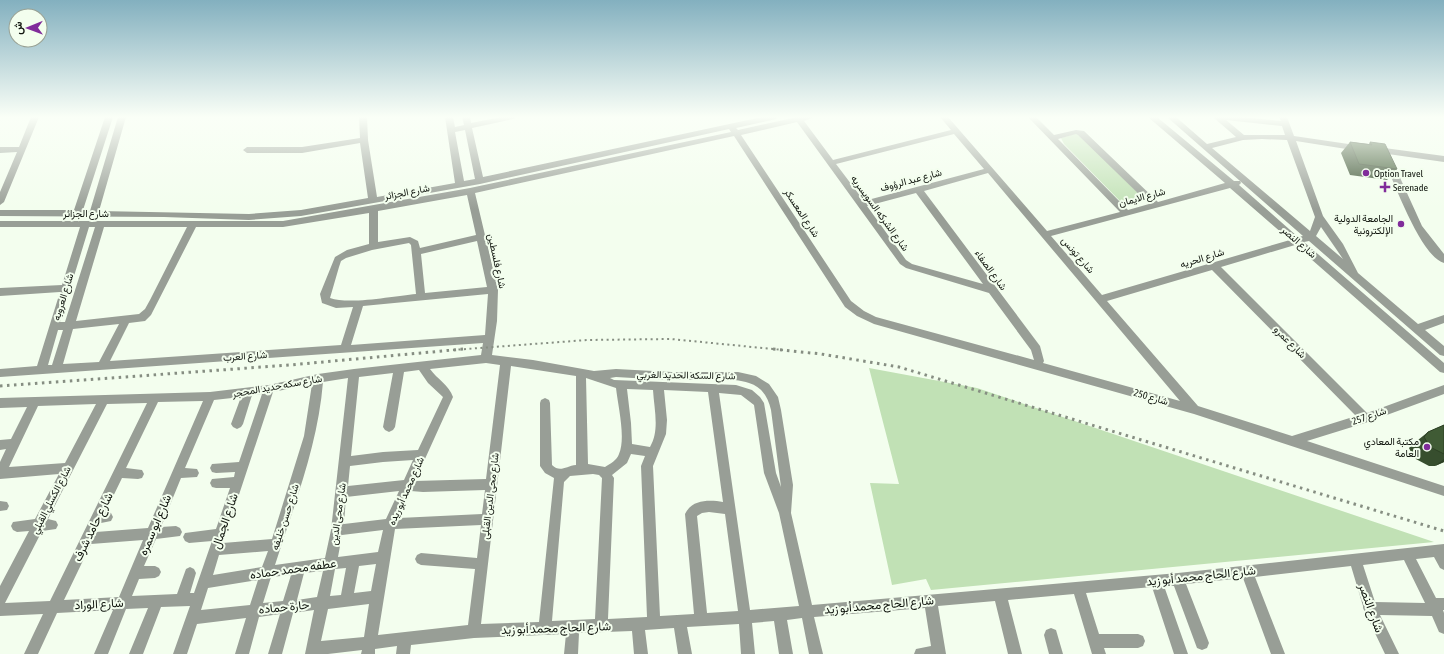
<svg xmlns="http://www.w3.org/2000/svg" width="1444" height="654" font-family="'Asap Condensed',Vazirmatn,sans-serif">
  <style>
    .green { fill: #c1e1b5 }
    .lines { fill: none; stroke-linecap: round; stroke-linejoin: round }
    .minor { fill: #989e96; fill-rule: evenodd }
    .rail-far1 { stroke: #868e82; stroke-width: 2; stroke-dasharray: 2 3.5; stroke-linecap: butt }
    .rail { stroke: #868e82; stroke-width: 3; stroke-dasharray: 2.5 4.5; stroke-linecap: butt }
    .wall { fill: #374e2e }
    .shaded-wall { fill: #2d4025 }
    .building { fill: #405b35; stroke: #2d4025 }
    .poi-dot { fill: #802c9a; stroke: #f3feee; stroke-width: 1.5 }
    .labels { text-anchor: middle; dominant-baseline: central; stroke-width: 4; stroke-linejoin: round; paint-order: stroke }
    .poi-label { font-size: 10px; fill: #10150e; stroke: #f3feee; text-anchor: start }
    .street-label { font-size: 10px; fill: #10150e; stroke: #f3feee }
    .near-street-label { font-size: 12px; fill: #10150e; stroke: #f3feee }
  </style>
  <rect width="100%" height="100%" fill="#f3feee"/>
  <g class="green">
    <path d="M1078,133L1143,198V200L1131,204L1121,202L1064,144L1061,138Z"/>
    <path d="M869,368L977,388L1434,542L931,590L926,579L892,585L870,483L899,484Z"/>
  </g>
  <g class="lines">
    <g class="minor">
      <path d="M31,117H39L4,202L0,205V192L17,152L0,153V147H19Z"/>
      <path d="M105,117H113L83,210L90,211L118,117H126L99,211L249,214L301,210L368,198L360,143L302,153H247L243,150L247,147H302L360,138L359,117H367L368,140L377,197L455,183L445,117H453L455,127L464,125L462,117H470L471,123L501,117H517L513,119L472,128L483,177L762,117H777L776,119L736,128L738,130L797,117H814L804,121L833,160L951,130L940,117H948L1047,231L1120,212L1028,117H1036L1054,135L1076,130L1084,131L1158,202L1225,183L1148,117H1157L1234,181H1240L1241,183L1239,185L1298,237L1303,236L1167,117H1176L1207,144L1236,137L1213,117H1242L1281,121L1279,117H1287L1294,136L1362,146L1363,148L1359,151L1296,141L1323,216L1343,244L1358,273L1418,324L1444,315V323L1425,330L1444,346V356L1440,355L1309,241L1304,242L1444,363V373L1440,372L1295,245L1221,267L1367,413L1444,385V394L1365,423L1307,441L1444,486V496L1194,414L874,324L857,316L845,307L734,136L475,193L498,290L497,321L492,355L533,360L594,371L616,369L672,372H738L756,376L769,384L778,397L781,410L793,485L791,513L812,605L1178,573L1444,544V570L1440,568L1434,557L1416,559L1436,598H1444V610H1443L1444,613V634L1439,632L1432,616L1380,615L1399,654H1385L1363,608V606L1351,566L1255,577L1285,654H1271L1243,578L1186,584L1209,643L1207,648L1202,650L1197,648L1174,586H1164L1188,654H1174L1152,587L1086,593L1099,634H1138L1143,636L1145,641L1143,646L1138,648H1104L1106,654H1092L1074,594L1008,600L1022,654H1008L995,601L938,606L946,654H914L916,649L931,646L925,608L814,617L823,654H809L802,618L787,620L793,654H779L774,621L752,623L755,654H741L739,624L687,627L692,654H678L674,628L645,630L648,654H634L632,631L579,633L578,654H564L566,634L474,638L411,645L410,654H396L397,646L375,649V654H361L362,650L328,654H305L314,610L293,613L282,654H268L280,614L259,617L249,654H235L246,618L197,624L187,654H173L190,606L161,607L143,654H129L148,608L126,609L108,654H94L113,610L57,613L38,654H24L43,614L0,616V586L29,531L17,532L13,530L11,526L13,522L35,519L59,474L0,479V462L6,449L0,450V440L11,439L27,407L0,408V398L210,392L269,385L318,374L354,369L481,355L483,343L0,377V369L37,366L60,292L0,296V288L62,285L80,227H0V221H283L470,188L731,132L729,129L480,184L301,216L249,220L164,217L0,216V210H74ZM1226,120L1282,126L1285,135H1244ZM797,122L900,264L906,268L989,293L1031,350L1034,360L876,317L864,311L851,301L741,135ZM465,130L475,179L464,181L455,132ZM954,134L984,169L864,201L836,164ZM1076,134L1078,135L1149,204L1128,210L1058,139ZM1262,139L1287,140L1315,217L1310,231L1212,148L1243,140ZM988,173L1180,401L1043,363L1044,361L1040,346L924,191ZM1230,188L1290,240L1102,295L1051,236ZM916,193L983,284L912,264L906,260L867,206ZM467,195L476,235L420,248L418,241L410,237L378,242V211ZM369,213V244L347,250L335,257L320,294L322,303L336,308L353,307L341,345L110,361L129,323L145,321L151,315L196,227H283ZM89,227H95L65,322H60ZM104,227H187L150,300L145,309L139,314L76,321ZM1321,227L1343,259L1316,236ZM477,241L487,287L425,293L421,254ZM409,243L411,245L416,294C394,296 349,305 330,298L339,267L341,261L346,258L372,250ZM1212,270L1356,416L1292,436L1198,406L1107,301ZM488,294L485,335L351,345L363,306ZM119,324L99,362L63,364L73,329ZM58,330H63L52,365H48ZM486,363L500,365L486,479L415,481L453,397C449,385 437,379 430,369ZM511,366L576,376V465C566,466 560,473 552,465L550,403L549,400L545,398L541,400L540,403V466L545,473L554,478L539,622L481,624ZM419,370L428,383L443,397L418,450L383,452L351,456L359,377L393,373L383,427L385,430L389,432L393,430L395,427L404,372ZM616,377C639,378 661,380 684,380C702,380 733,377 749,383C762,387 768,397 771,410L781,487L776,473L764,403L760,397L752,390L736,385L614,380L610,378ZM348,378L331,530L325,558L275,565C294,505 318,445 323,382ZM586,378L616,388C618,406 626,438 619,454C617,460 610,464 605,467L588,464ZM312,384L304,436L272,539L223,543L273,392ZM627,389L653,390C654,409 660,430 650,447L632,444L631,423ZM664,390L708,392L723,502C710,500 692,499 685,514L694,614L660,616L653,466L666,434L667,420ZM719,393L741,395L754,405L764,473L779,513L799,606L750,610ZM262,394L239,462L212,464L210,468L212,472L216,473L235,472L234,477L212,479L210,483L212,487L216,488H230L216,529L185,533L183,537L185,541L189,543L212,541L194,593H190L196,573L194,569L190,567L186,569L177,594L132,596L139,579L155,578L159,576L161,572L159,568L155,566H144L156,539L180,536L182,532L180,528L176,526L161,527L181,478L197,477L199,473L197,469L185,468L214,400L241,397L231,424L233,427L237,429L241,427L243,424L252,395ZM203,401L148,528L96,532L101,523L111,521L113,517L111,513L106,511L122,478L138,479L142,478L144,474L142,470L126,468L158,402ZM147,403L50,601L5,603L42,531L56,529L58,525L56,521L48,519L107,404ZM96,404L65,463L9,467L38,406ZM631,454L645,456L641,466L647,617L608,619L614,478L612,475L627,463ZM413,460L404,480L348,486L350,466L383,462ZM593,474L599,475L602,478L595,619L552,621L564,482L570,476ZM485,490L482,514L399,518L411,491L423,492ZM399,491L386,519L344,524L346,497ZM709,512L725,514L738,611L707,613L697,516L702,513ZM481,525L477,558L421,553L417,555L415,559L417,563L421,565L475,569L468,625L378,635L395,529ZM383,530L378,552L338,557L342,535ZM143,540L119,597L64,600L91,544ZM268,551L262,567L213,575L219,555ZM1404,560L1425,603L1375,602L1363,565ZM376,564L371,591L354,593L359,566ZM346,568L341,595L330,596L335,569ZM323,571L317,597L297,600L304,573ZM291,575L283,601L263,603L271,577ZM258,580L250,605L201,610L208,588ZM369,604L364,637L321,641L328,609Z"/>
      <path d="M1377,147L1444,156V162L1374,152L1373,150Z"/>
      <path d="M1388,157L1392,160L1422,226L1444,254V263C1421,257 1394,182 1384,160Z"/>
      <path d="M0,501L7,502L9,506L7,510L0,511Z"/>
      <path d="M1051,628L1056,630L1063,654H1049L1044,635L1046,630Z"/>
    </g>
    <path class="rail-far1" d="M453,350L587,340L671,339L783,350"/>
    <g class="rail">
      <path d="M773,349L821,354L899,367L1444,531"/>
      <path d="M0,386L290,365L464,349"/>
    </g>
  </g>
  <g class="wall">
    <path d="M1350,142L1369,144L1370,142L1397,169L1387,180L1350,175L1341,153Z"/>
    <path d="M1444,425V462L1435,466H1429L1414,458L1409,448L1413,444L1428,432Z"/>
  </g>
  <path class="shaded-wall" d="M1444,459V462L1435,466Z"/>
  <g class="building">
    <path d="M1350,142L1372,145L1370,142L1385,144L1397,169L1359,164Z"/>
    <path d="M1444,425V454L1430,447L1424,437L1428,432Z"/>
  </g>
  <linearGradient id="sky" x2="0" y2="1"><stop stop-color="#83b0bf"/><stop offset="0.56" stop-color="#fafff7"/><stop offset="1" stop-color="#fafff7" stop-opacity="0"/></linearGradient>
  <rect width="1444" height="209" fill="url(#sky)"/>
  <g class="poi-dot">
    <circle cx="1366" cy="173" r="4"/>
    <path d="M1383 181h4v4h4v4h-4v4h-4v-4h-4v-4h4z"/>
    <circle cx="1401" cy="224" r="4"/>
    <circle cx="1427" cy="447" r="4"/>
  </g>
  <g class="labels">
    <g class="poi-label">
      <text x="1374" y="173">Option Travel</text>
      <text x="1393" y="187">Serenade</text>
      <text x="1393" y="218" text-anchor="end">الجامعة الدولية<tspan x="1393" dy="12">الإلكترونية</tspan></text>
      <text x="1419" y="441" text-anchor="end">مكتبة المعادي<tspan x="1419" dy="12">العامة</tspan></text>
    </g>
    <g class="street-label">
      <text transform="translate(911 180) rotate(-15)">شارع عبد الرؤوف</text>
      <text transform="translate(407 192) rotate(-11)">شارع الجزائر</text>
      <text transform="translate(1142 197) rotate(-15)">شارع الايمان</text>
      <text x="86" y="213">شارع الجزائر</text>
      <text transform="translate(802 213) rotate(57)">شارع المعسكر</text>
      <text transform="translate(880 213) rotate(54)">شارع الشركه السويسريه</text>
      <text transform="translate(1299 242) rotate(41)">شارع النصر</text>
      <text transform="translate(1078 255) rotate(49)">شارع تونس</text>
      <text transform="translate(1202 258) rotate(-17)">شارع الحريه</text>
      <text transform="translate(497 261) rotate(78)">شارع فلسطين</text>
      <text transform="translate(991 270) rotate(54)">شارع الصفاء</text>
      <text transform="translate(63 297) rotate(-73)">شارع العروبه</text>
      <text transform="translate(1290 342) rotate(45)">شارع عمرو</text>
      <text transform="translate(245 356) rotate(-4)">شارع العرب</text>
      <text transform="translate(686 375) rotate(1)">شارع السكه الحديد الغربي</text>
      <text transform="translate(277 386) rotate(-10)">شارع سكه حديد المحجر</text>
      <text transform="translate(1151 397) rotate(16)">شارع 250</text>
      <text transform="translate(1369 416) rotate(-19)">شارع 257</text>
      <text transform="translate(406 491) rotate(-66)">شارع محمد أبو ريده</text>
      <text transform="translate(490 496) rotate(-83)">شارع محى الدين القبلى</text>
      <text transform="translate(51 500) rotate(-63)">شارع الكسلي القبلي</text>
      <text transform="translate(338 514) rotate(-82)">شارع محى الدين</text>
      <text transform="translate(285 517) rotate(-72)">شارع حسن خليفه</text>
    </g>
    <g class="near-street-label">
      <text transform="translate(225 521) rotate(-71)">شارع الجمال</text>
      <text transform="translate(155 525) rotate(-67)">شارع ابو سمره</text>
      <text transform="translate(93 527) rotate(-64)">شارع حامد شرف</text>
      <text transform="translate(293 569) rotate(-8)">عطفه محمد حماده</text>
      <text transform="translate(1201 576) rotate(-6)">شارع الحاج محمد أبو زيد</text>
      <text transform="translate(99 604) rotate(-3)">شارع الوراد</text>
      <text transform="translate(879 605) rotate(-5)">شارع الحاج محمد أبو زيد</text>
      <text transform="translate(284 607) rotate(-6)">حارة حماده</text>
      <text transform="translate(1371 608) rotate(70)">شارع النصر</text>
      <text transform="translate(556 628) rotate(-2)">شارع الحاج محمد أبو زيد</text>
    </g>
  </g>
  <g transform="translate(28 28) rotate(269)"><circle r="19" fill="#f3feee" stroke="#98a194"/>
  <path d="M0-3L7 15L0 10L-7 15Z" fill="#802c9a"/>
  <text y="-6" font-size="11" font-weight="bold" text-anchor="middle" fill="#10150e">ش</text>
  </g>
</svg>
